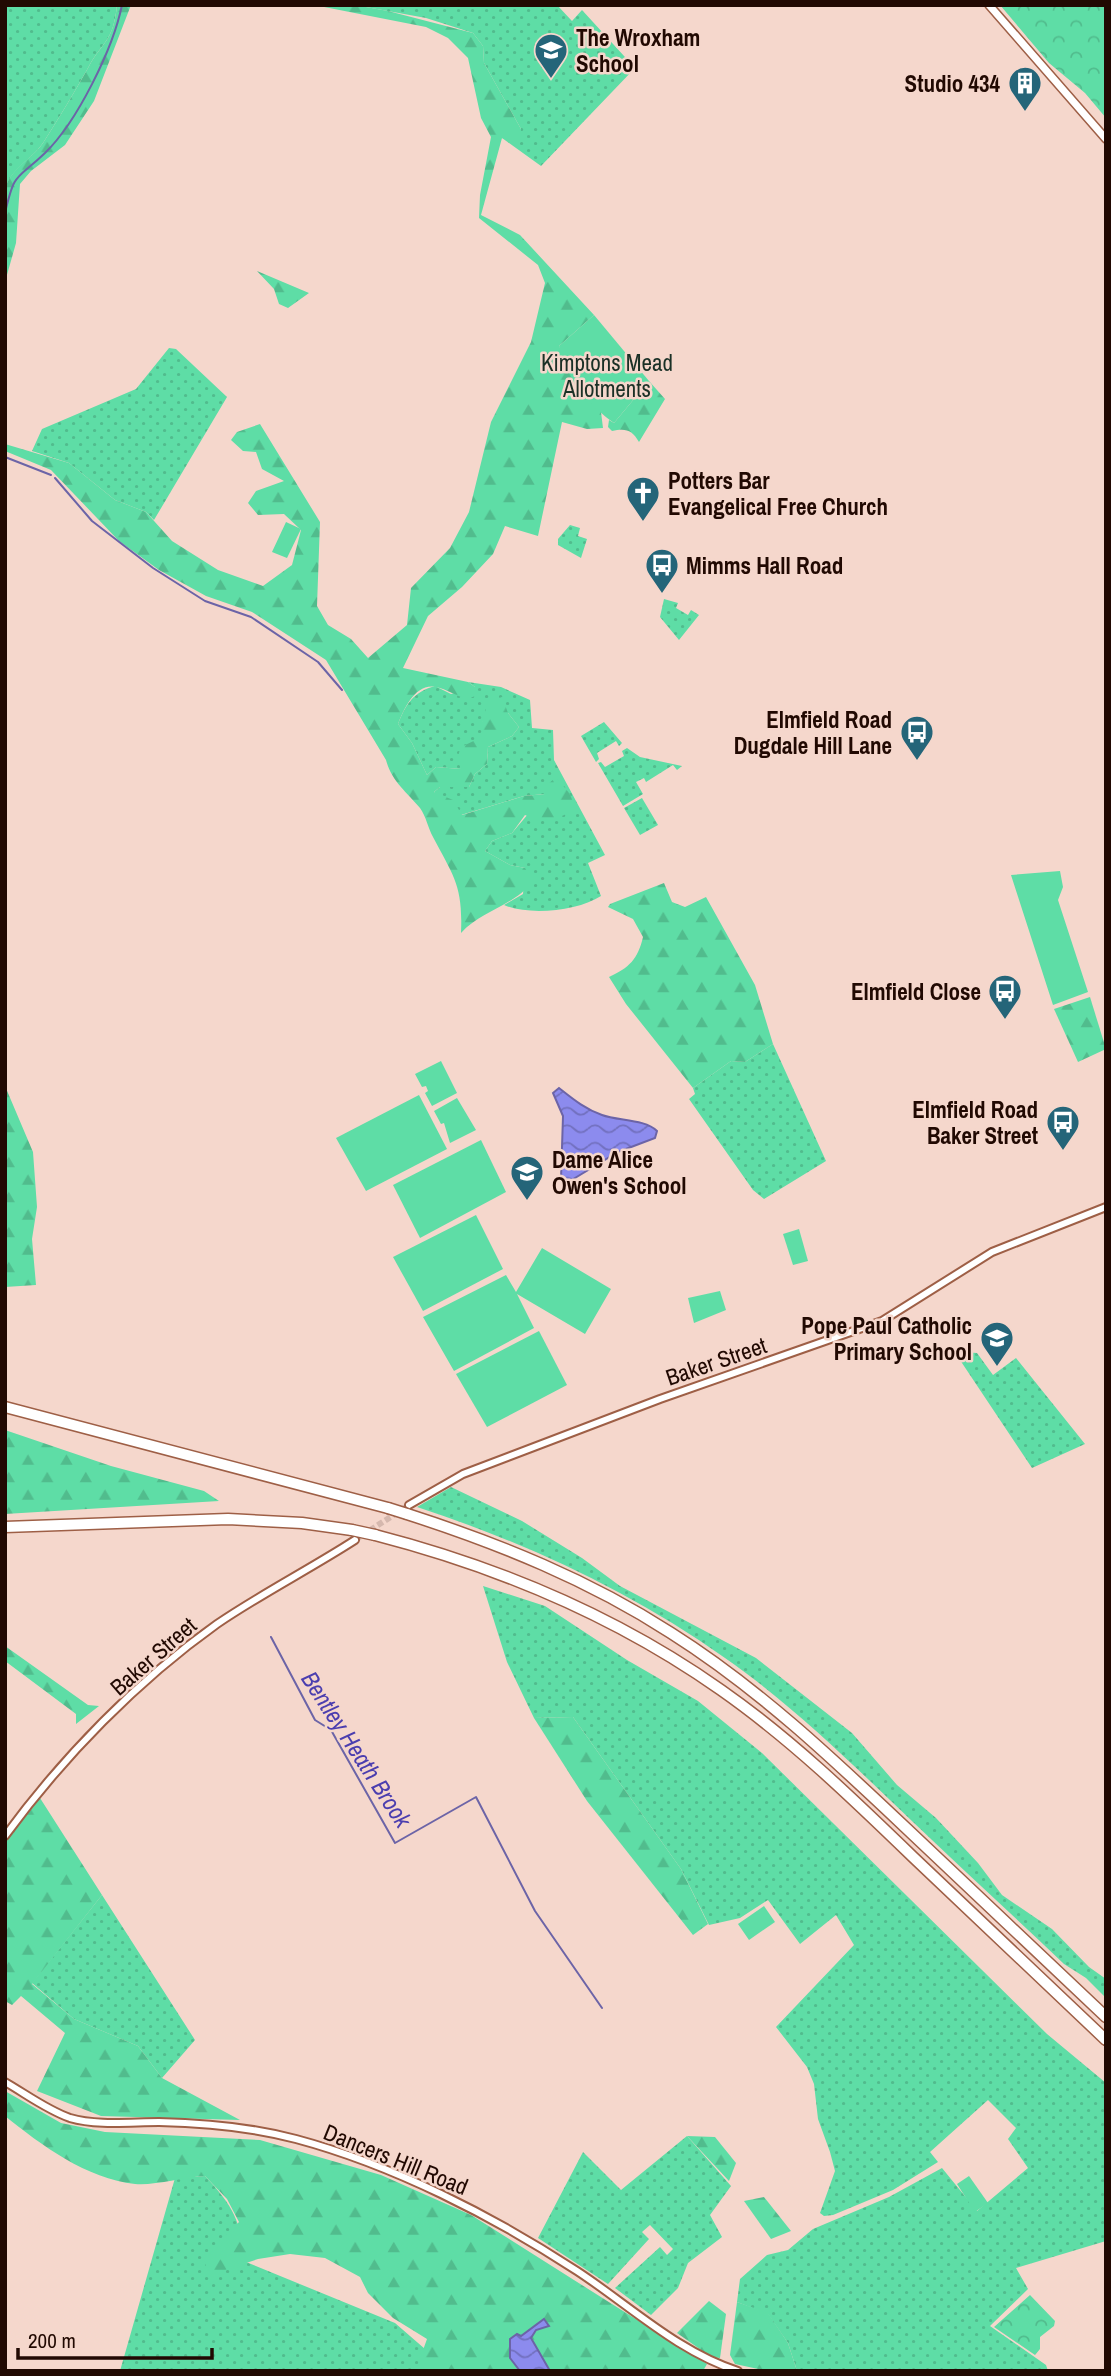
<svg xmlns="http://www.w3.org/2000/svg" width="1111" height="2376" font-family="'Archivo Narrow',sans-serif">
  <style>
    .grass { fill: url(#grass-dots) }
    .forest { fill: url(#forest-firs) }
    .park { fill: url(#park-crowns) }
    .garden { fill: #5edda6 }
    .water { fill: url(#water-waves); stroke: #6c64a7; stroke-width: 2 }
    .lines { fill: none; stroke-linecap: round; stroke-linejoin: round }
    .stream { stroke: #6c64a7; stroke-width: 2 }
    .tertiary-tunnel { stroke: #d5b8ae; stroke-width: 6; stroke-dasharray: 6 3; stroke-linecap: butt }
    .tertiary-casing { stroke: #9e5f46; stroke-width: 10 }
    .secondary-casing { stroke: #9e5f46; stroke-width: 10 }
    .motorway-casing { stroke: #9e5f46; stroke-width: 13 }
    .tertiary { stroke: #fff; stroke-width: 6 }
    .secondary { stroke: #fff; stroke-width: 7 }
    .motorway { stroke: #fff; stroke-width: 10 }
    .motorway-bridge-casing { stroke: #9e5f46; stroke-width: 13; stroke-linecap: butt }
    .motorway-bridge { stroke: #fff; stroke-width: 10 }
    .labels { text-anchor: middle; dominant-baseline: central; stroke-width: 5; stroke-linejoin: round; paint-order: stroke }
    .poi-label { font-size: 23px; font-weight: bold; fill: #210902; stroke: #f5d7cc; text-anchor: end }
    .park-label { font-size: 23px; fill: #1a3026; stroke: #f5d7cc }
    .street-label { font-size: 23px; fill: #210902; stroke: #f5d7cc }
    .water-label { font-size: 24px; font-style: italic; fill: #4b3eaf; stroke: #f5d7cc }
  </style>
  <defs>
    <pattern id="grass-dots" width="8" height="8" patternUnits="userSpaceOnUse" patternTransform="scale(1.75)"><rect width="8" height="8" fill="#5edda6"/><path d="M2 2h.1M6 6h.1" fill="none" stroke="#51bc8d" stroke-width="1.8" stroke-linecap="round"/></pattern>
    <pattern id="forest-firs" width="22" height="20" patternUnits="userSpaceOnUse" patternTransform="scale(1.75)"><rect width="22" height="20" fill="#5edda6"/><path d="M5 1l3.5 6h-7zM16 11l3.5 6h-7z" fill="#51bc8d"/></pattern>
    <pattern id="park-crowns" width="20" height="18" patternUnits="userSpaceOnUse" patternTransform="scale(1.75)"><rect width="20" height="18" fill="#5edda6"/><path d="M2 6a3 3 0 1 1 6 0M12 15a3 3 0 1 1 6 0" fill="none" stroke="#51bc8d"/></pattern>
    <pattern id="water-waves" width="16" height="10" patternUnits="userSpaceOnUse" patternTransform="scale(1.75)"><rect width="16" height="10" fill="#8c8bee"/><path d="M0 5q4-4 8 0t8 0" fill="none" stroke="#7270bf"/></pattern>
  </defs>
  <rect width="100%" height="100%" fill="#f5d7cc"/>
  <g class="grass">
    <path d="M5,5H117C113,43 103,40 88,68C74,93 59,118 43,143C31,160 13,167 5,188Z"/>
    <path d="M355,5H557L572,21L582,10L635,68L541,166L502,138L521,129L484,63L483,46L473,33L426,18Z"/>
    <path d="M169,348L176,349L227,397L154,520L146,512L115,500L69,463L32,451L42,429L136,389Z"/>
    <path d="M570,525L580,528L578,536L587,539L581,558L558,545V539Z"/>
    <path d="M664,599L678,603L676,608L688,615L691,610L699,615L679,640L660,617Z"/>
    <path d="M468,682L501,687L530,700L532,728L553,730L554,760L605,855L588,863L601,896C578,911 529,916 504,905L523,894L525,868L510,865L485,851L492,841L512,833L545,794L524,796L461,815L434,792L440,787H469L475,774L487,764L488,747L512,736L519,727L508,713L482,722L483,737L461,769L436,767L427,775L412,743L398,724C406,704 413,692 435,686L451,694L475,687Z"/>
    <path d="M604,722L622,743L619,746L616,741L597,753L599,759L596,762L581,736Z"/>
    <path d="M627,748L640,757L682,766L677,770L673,765L646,782L644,778L636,782L643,794L623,806L598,763L601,762L605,767L624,756L622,751Z"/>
    <path d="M642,798L658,825L640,835L624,808Z"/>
    <path d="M773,1044L826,1161L764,1199L753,1190L689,1099L695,1094L693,1088L731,1061L745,1062Z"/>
    <path d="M964,1352L977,1353L993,1375L1016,1358L1085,1444L1032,1468L958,1357Z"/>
    <path d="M451,1487L522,1521L582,1558L620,1586L756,1658L852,1733L897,1785L936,1818L978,1863L1002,1895L1052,1929L1089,1967L1106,1979V1998L1086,1978L1064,1964C1014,1916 963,1870 913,1822C853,1765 794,1706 725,1658C630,1591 527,1543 417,1507Z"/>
    <path d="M483,1586L545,1606L627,1660L698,1701L762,1753L1047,2034L1106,2083V2241L1016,2268L1028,2289L990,2326L1046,2365L1048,2371H797L788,2343L768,2314L737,2302L740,2279L767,2255L788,2250L813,2229L889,2197L942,2168L977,2211L1028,2168L1008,2139L1016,2128L988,2100L930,2152L938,2162L893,2190L833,2215L824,2216L820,2213L835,2171L830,2152L818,2119L814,2084L807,2067L776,2027L854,1945L836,1915L800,1944L768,1900L740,1918L709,1925L681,1869L573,1717L534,1718L507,1662Z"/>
    <path d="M102,1895L195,2040L162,2078L138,2046L74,2019L32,1983Z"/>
    <path d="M687,2136L731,2186L710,2215L722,2237L688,2263L678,2288L651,2315L615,2288L660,2247L667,2255L673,2249L650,2225L642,2232L649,2239L608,2284L538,2238L583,2152L621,2190Z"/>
    <path d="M205,2176C235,2208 239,2219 246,2262L395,2323L425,2349L430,2371H120L175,2178Z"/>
  </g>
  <g class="forest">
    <path d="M117,5H131L94,101L65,145L31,171L20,184L16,243L5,282V188C13,166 30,161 43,143C59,118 74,93 88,68C103,40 113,43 117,5Z"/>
    <path d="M314,5H355L388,11L473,33L483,46L484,63L521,129L520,143L502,138L481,215L520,235L594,315L559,346L585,395L601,412L603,428L587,429L562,422L538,536L505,526L493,554L462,587L428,616L403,668L468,682L475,687L478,695L467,699C457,696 446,689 436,687C415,683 404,709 398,724L412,743L427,775L436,767L461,769L457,759L461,747L482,737V722L488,702L502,697L508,713L519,727L512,736L488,747L487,764L475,774L469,787H440L434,792L453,800L462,815L524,796L545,794L546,786L556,777L570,794L575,808C560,820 543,824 525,815L512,833L492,841L485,851L510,865L525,868L533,881C514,906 482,910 461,933C463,886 454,877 433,837C428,828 426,816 420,808C406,791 392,782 386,760L326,660L252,612L206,596L159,570L119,541L51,470L5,451V444L69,463L115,500L146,512L172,541L218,570L263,586L292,565L301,530L284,514L258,515L248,503L256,491L284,481L262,469L256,452L243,451L231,440L237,432L260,424L320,522L317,606L328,625L351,639L368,658L407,625L411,588L450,548L469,512L491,422L531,342L545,283L538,265L479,218L480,195L491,137L481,118L468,58L448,38L426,27Z"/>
    <path d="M257,271L309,293L288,308L279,304L274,289Z"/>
    <path d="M649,381L665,399L639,442C632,430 626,428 612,431L608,427L609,420L614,423Z"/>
    <path d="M664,883L672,902L685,907L706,897L755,985L773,1044L745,1062L731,1061L693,1088L626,1004L609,977C629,968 638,959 643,937L633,919L608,907L610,904Z"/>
    <path d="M1090,997L1106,1049L1078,1062L1054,1009Z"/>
    <path d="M5,1086L33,1152L37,1207L32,1239L36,1285L5,1287Z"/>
    <path d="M5,1430L111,1466L204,1491L219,1501L5,1514Z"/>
    <path d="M5,1646L88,1705L99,1706L76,1724V1714L5,1661Z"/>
    <path d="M573,1717L681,1869L708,1924L693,1935L587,1801L534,1718Z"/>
    <path d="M40,1798L102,1895L32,1984L74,2019L138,2046L162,2078L240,2120L101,2116L37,2091L65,2033L21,1996L12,2005L5,2001V1843Z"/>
    <path d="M5,2091L61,2123L105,2132L260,2140L381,2175L471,2215L707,2364L703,2371H420L418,2364L427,2339L393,2318L368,2293L360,2277L325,2258L290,2254L258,2259L210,2275L203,2259L239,2222L227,2199L205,2176C184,2177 153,2186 135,2184C87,2179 41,2145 5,2116Z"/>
    <path d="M687,2136L715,2137L736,2163L729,2181Z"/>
    <path d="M764,2197L791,2231L771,2239L744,2201Z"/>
    <path d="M709,2301L726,2314L720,2358L711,2357L677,2333Z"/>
    <path d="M737,2302L768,2313L788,2343L797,2371H768L735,2364L730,2355Z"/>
  </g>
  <g class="park">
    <path d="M1000,5H1106V118L1085,93L1049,63Z"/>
    <path d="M1030,2295L1055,2321L1054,2326L1040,2337V2349L1035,2355L994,2327Z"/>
  </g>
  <g class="garden">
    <path d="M594,315L649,381L614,423C590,407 564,374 559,346Z"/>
    <path d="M286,522L301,529L287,558L272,552Z"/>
    <path d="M1060,871L1063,887L1058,900L1088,992L1053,1005L1011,875Z"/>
    <path d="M441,1061L457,1093L432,1106L425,1093L428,1091L426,1086L422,1087L415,1074Z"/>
    <path d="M419,1095L447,1149L366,1191L336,1138Z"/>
    <path d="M457,1098L476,1130L450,1143L444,1123L441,1124L434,1111Z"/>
    <path d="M481,1140L506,1192L420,1238L393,1185Z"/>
    <path d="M476,1215L503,1269L423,1311L393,1257Z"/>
    <path d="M799,1229L808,1261L793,1265L783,1234Z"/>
    <path d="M542,1248L611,1289L585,1334L517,1294L534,1328L454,1371L423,1317L506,1275L516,1292Z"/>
    <path d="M720,1291L726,1310L694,1323L688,1298Z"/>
    <path d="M539,1331L567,1385L487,1427L456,1374Z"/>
    <path d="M764,1906L775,1922L749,1940L738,1924Z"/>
    <path d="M969,2176L988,2203L975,2212L957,2184Z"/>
  </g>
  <g class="water">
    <path d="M559,1088C573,1099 585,1109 602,1115C618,1121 645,1119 657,1131L655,1138L618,1152L570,1181L561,1179L563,1116L553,1093Z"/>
    <path d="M544,2319L549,2326L536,2330L531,2338L550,2371H520L510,2358V2339L517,2334L521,2336Z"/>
  </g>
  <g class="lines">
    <g class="stream">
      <path d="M5,213C15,170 16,181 45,153C77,122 113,49 122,5"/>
      <path d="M5,457L51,475"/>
      <path d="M55,478L92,521L153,568L205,601L251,617L318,662L342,690"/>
      <path d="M271,1637L315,1720L331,1730L395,1843L476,1797L535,1911L602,2008"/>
    </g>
    <path class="tertiary-tunnel" d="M355,1540L409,1505"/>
    <defs>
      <g id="tertiary">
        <path d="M409,1505L463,1474L660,1399L882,1321L992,1252L1106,1207"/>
        <path d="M5,1836C63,1757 137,1681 217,1624C261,1594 310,1569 355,1540"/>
        <path d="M5,2082C26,2094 47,2110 70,2118C97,2126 131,2122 159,2122C205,2123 251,2127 296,2139C393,2165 493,2216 577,2271C629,2305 678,2352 738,2371"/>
      </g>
      <path id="secondary" d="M989,5L1106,139"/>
      <g id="motorway">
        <path d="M5,1407L388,1508"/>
        <path d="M407,1514C500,1544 589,1580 671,1633C758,1688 832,1758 906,1828C973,1891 1039,1954 1106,2017"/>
        <path d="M5,1527L228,1519L302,1523L352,1530"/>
        <path d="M375,1535C499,1567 616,1616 721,1690C791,1739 852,1798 913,1857C978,1918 1042,1979 1106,2040"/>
      </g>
    </defs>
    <use href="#tertiary" class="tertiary-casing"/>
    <use href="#secondary" class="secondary-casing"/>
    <use href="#motorway" class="motorway-casing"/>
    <use href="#tertiary" class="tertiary"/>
    <use href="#secondary" class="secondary"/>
    <use href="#motorway" class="motorway"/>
    <defs>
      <g id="motorway-bridge">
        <path d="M388,1508L407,1514"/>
        <path d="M352,1530L375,1535"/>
      </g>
    </defs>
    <use href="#motorway-bridge" class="motorway-bridge-casing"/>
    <use href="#motorway-bridge" class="motorway-bridge"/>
  </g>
  <defs>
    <symbol id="school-pin" viewBox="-11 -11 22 30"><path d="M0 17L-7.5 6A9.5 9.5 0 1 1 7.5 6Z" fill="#246579" stroke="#f5d7cc"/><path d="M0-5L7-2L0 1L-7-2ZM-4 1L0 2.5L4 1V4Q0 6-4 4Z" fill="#fff"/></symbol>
    <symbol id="building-pin" viewBox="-11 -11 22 30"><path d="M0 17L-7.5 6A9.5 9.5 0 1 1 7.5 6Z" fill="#246579" stroke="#f5d7cc"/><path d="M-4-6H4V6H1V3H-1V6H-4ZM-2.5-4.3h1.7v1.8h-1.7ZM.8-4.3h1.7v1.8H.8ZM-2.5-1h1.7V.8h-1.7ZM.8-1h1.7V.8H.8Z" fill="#fff"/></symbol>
    <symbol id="church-pin" viewBox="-11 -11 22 30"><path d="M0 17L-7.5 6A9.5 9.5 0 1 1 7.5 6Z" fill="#246579" stroke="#f5d7cc"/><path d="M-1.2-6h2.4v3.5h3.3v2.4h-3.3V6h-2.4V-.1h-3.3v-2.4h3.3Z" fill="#fff"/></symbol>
    <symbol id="bus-pin" viewBox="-11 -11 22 30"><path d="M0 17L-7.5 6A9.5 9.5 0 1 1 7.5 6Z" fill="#246579" stroke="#f5d7cc"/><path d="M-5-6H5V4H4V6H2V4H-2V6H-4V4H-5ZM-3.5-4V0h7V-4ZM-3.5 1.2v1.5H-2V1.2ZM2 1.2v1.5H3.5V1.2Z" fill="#fff"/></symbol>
  </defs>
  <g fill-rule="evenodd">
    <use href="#school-pin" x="532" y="31" width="38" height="52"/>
    <use href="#building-pin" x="1006" y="64" width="38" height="52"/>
    <use href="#church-pin" x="624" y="474" width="38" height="52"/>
    <use href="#bus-pin" x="643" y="546" width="38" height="52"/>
    <use href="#bus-pin" x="898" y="713" width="38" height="52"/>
    <use href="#bus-pin" x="986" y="972" width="38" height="52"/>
    <use href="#bus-pin" x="1044" y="1103" width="38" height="52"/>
    <use href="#school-pin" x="508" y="1153" width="38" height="52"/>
    <use href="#school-pin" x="978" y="1319" width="38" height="52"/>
  </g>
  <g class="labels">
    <g class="poi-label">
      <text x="576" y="37" text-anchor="start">The Wroxham<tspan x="576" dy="26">School</tspan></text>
      <text x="1000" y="83">Studio 434</text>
      <text x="668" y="480" text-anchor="start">Potters Bar<tspan x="668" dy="26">Evangelical Free Church</tspan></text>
      <text x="686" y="565" text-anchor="start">Mimms Hall Road</text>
      <text x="892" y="719">Elmfield Road<tspan x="892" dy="26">Dugdale Hill Lane</tspan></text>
      <text x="981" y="991">Elmfield Close</text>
      <text x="1038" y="1109">Elmfield Road<tspan x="1038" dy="26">Baker Street</tspan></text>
      <text x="552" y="1159" text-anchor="start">Dame Alice<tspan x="552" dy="26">Owen's School</tspan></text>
      <text x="972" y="1325">Pope Paul Catholic<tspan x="972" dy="26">Primary School</tspan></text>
    </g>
    <g class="park-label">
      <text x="607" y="362">Kimptons Mead<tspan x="607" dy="26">Allotments</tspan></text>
    </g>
    <g class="street-label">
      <text transform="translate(716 1361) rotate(-19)">Baker Street</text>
      <text transform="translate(153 1656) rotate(-41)">Baker Street</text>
      <text transform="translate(396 2159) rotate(22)">Dancers Hill Road</text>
    </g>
    <g class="water-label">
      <text transform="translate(357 1749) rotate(57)">Bentley Heath Brook</text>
    </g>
  </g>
  <rect width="1111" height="2376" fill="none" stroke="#210902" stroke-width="14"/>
  <path d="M18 2348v10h194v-10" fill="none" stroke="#210902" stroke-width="3.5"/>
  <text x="28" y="2348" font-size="21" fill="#210902" stroke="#f5d7cc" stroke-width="5" paint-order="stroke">200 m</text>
</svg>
